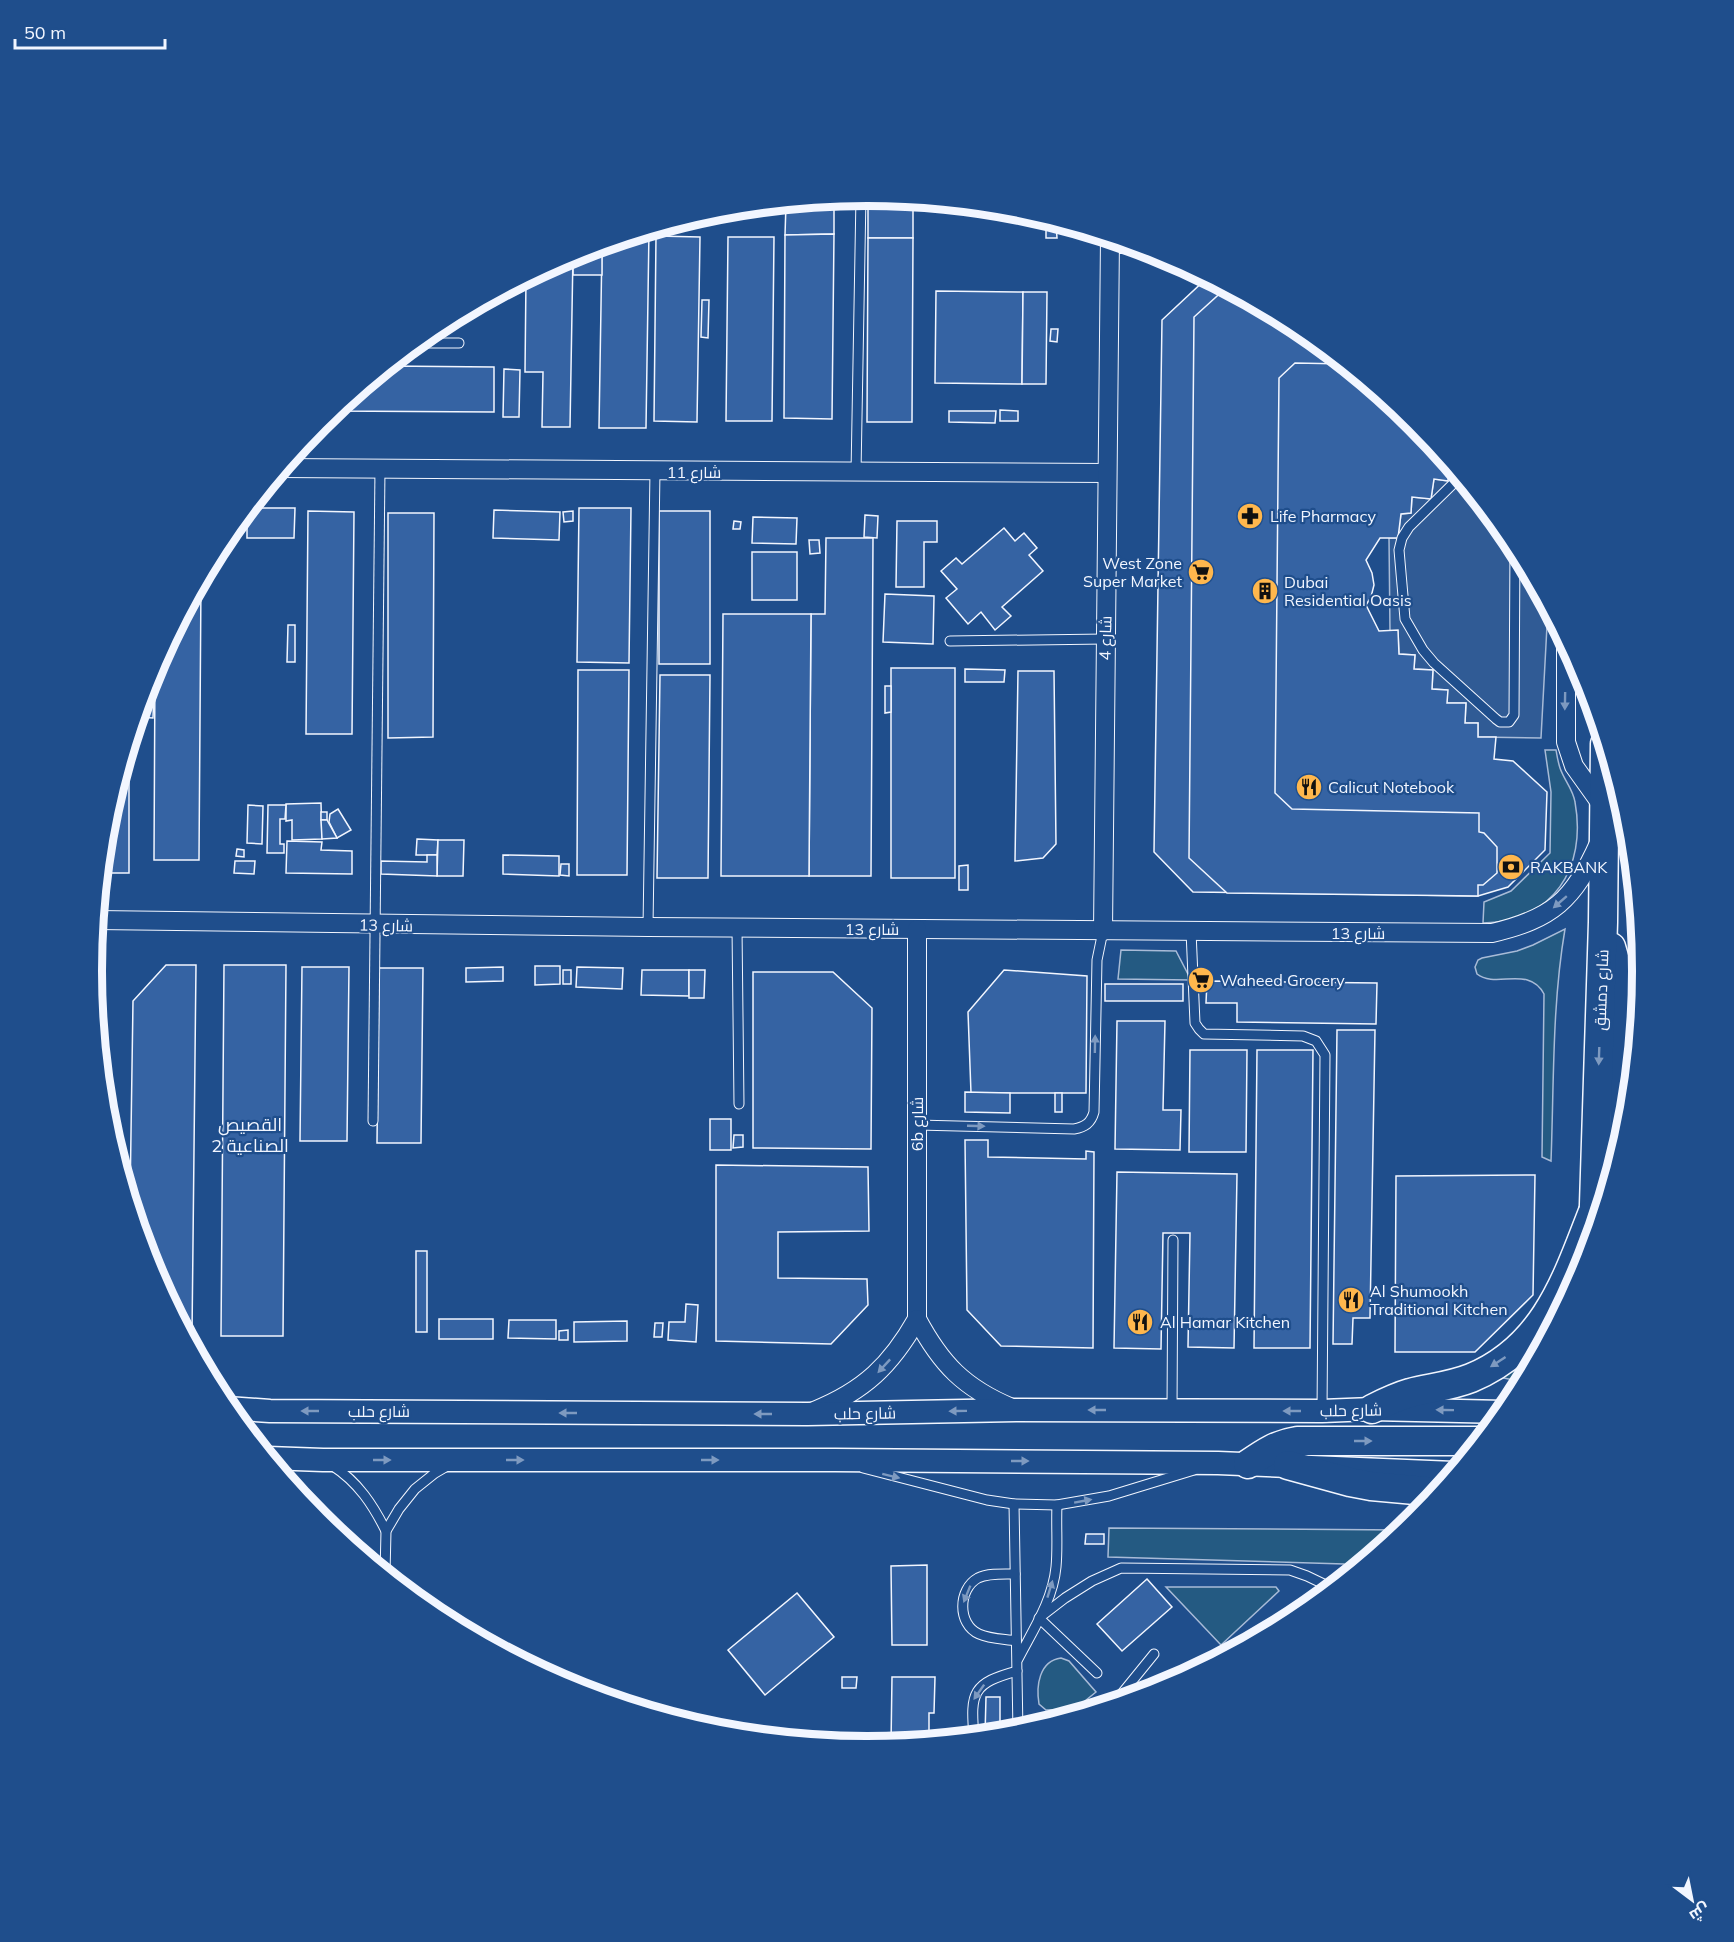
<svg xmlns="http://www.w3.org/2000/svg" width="1734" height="1942" font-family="Mulish,Cairo,sans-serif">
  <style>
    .green { fill: #245a82; stroke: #a8bbd7; stroke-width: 1.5 }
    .parking { fill: #305b95; stroke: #a8bbd7; stroke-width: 1.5 }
    .building { fill: #3563a3; stroke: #f2f6ff; stroke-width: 1.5 }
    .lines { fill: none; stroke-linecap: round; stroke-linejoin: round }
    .service-casing { stroke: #f2f6ff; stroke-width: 11 }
    .minor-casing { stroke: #f2f6ff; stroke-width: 20 }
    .tertiary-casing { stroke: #f2f6ff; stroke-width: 25 }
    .primary-casing { stroke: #f2f6ff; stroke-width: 31 }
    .service { stroke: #1f4e8c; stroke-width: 9 }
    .minor { stroke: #1f4e8c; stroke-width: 18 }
    .tertiary { stroke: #1f4e8c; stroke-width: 22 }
    .primary { stroke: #1f4e8c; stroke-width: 28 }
    .oneway { fill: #7e9ac0 }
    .labels { text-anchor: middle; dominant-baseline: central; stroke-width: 4.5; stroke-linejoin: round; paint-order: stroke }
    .street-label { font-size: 16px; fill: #f2f6ff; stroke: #1f4e8c }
    .poi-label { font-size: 16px; fill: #f2f6ff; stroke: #1f4e8c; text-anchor: start }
    .neighbourhood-label { font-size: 18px; fill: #f2f6ff; stroke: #1f4e8c }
    .rim { fill: none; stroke: #f2f6ff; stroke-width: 8 }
  </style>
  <rect width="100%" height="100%" fill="#1f4e8c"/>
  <g class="green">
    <path d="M1545,750H1556C1557,756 1558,762 1560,768C1564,780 1573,789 1575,802C1587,868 1553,922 1483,923L1484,902L1511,891L1550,853L1551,792Z"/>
    <path d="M1623,806L1628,820L1637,911L1628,910L1623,865Z"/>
    <path d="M1629,916L1637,917L1640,948L1636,949Z"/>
    <path d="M1565,929C1552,1005 1554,1083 1551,1161L1542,1157L1544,994C1529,965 1496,989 1477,974L1475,967L1478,960L1482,958L1517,951L1533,945Z"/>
    <path d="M1121,950L1176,951L1191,980L1118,979Z"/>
    <path d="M1525,1353L1533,1362L1523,1382L1499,1377Z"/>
    <path d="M1109,1528L1402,1530L1351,1572L1344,1564L1108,1557Z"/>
    <path d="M1166,1587H1276L1279,1591L1221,1645Z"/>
    <path d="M1061,1658L1069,1661L1096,1692L1075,1709L1046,1710L1039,1704C1036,1686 1039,1661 1061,1658Z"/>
  </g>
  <path class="parking" d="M1449,467H1452L1512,540L1548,607L1541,738L1478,737V723H1465L1466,703H1447V690L1432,689L1433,670L1414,669L1415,655L1399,654L1398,631H1390L1389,538H1398L1401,514L1411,513L1412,497L1431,499L1434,479L1447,481Z"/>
  <g class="building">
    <path d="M868,196L913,200V238H868Z"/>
    <path d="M834,199V234L785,235L786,204Z"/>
    <path d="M1046,224H1056L1057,238H1046Z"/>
    <path d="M649,231L646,428H599L602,245Z"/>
    <path d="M834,234L832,419L784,418L785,235Z"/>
    <path d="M656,236L700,237L697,422L654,421Z"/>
    <path d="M728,237H774L772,421H726Z"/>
    <path d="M868,238H913L912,422H867Z"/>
    <path d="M602,245V275H573V254Z"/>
    <path d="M573,254L570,427H542L543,372H525L526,278Z"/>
    <path d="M1207,278L1298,326L1416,423L1452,467H1449L1448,481L1434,479L1431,499L1412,497L1411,513L1401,514L1398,538H1380L1366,560L1372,573L1374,585L1371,597L1366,605L1379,631L1398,630L1399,654L1415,655L1414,669L1433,670L1432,689L1448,690L1447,703H1466L1465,723H1478V737H1496L1494,759L1513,761L1547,792L1545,850L1508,887L1478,896L1193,892L1154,852L1162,320Z"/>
    <path d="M1226,288L1298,326L1344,364L1295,363L1279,378L1275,793L1292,809L1479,813V832L1484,833L1497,847V873L1483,885H1478V896L1227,893L1189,858L1194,317Z"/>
    <path d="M936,291L1023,292L1022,384L935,383Z"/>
    <path d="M1023,292H1047L1046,384H1022Z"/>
    <path d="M702,300H709L708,338L701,337Z"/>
    <path d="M1051,329H1058L1057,342L1050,341Z"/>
    <path d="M388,366L494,367V412L333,411Z"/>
    <path d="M504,369L520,370L519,417H503Z"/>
    <path d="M1000,410L1018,411V421H1000Z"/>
    <path d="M949,411H996L995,423L949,422Z"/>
    <path d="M249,508H295L294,538H247V510Z"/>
    <path d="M579,508H631L629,663L577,662Z"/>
    <path d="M494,510L560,512L559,540L493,538Z"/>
    <path d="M308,511L354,512L352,734H306Z"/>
    <path d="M573,511V521L564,522L563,512Z"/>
    <rect x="659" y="511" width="51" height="153"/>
    <path d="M388,513H434L433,737L388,738Z"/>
    <path d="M865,515L878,516L877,538L864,537Z"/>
    <path d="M753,517L797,518L796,544L752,543Z"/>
    <path d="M734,521L741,522L740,529H733Z"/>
    <path d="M897,521H937V542H924V587H896Z"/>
    <path d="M1004,528L1015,541L1024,533L1037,548L1029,555L1043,571L1002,607L1011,616L995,630L981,612L968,624L946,598L957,589L941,571L956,558L962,564Z"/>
    <path d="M826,538H873L871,876H809L811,614H825Z"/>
    <path d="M809,540H819L820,553L810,554Z"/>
    <rect x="752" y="552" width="45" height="48"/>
    <path d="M201,580L199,860H154L155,665Z"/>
    <path d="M885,594L934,596L933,644L883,642Z"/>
    <path d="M723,614H811L809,876H721Z"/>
    <path d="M288,625H295V662H287Z"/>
    <rect x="891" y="668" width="64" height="210"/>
    <path d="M965,669L1005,670L1004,682H965Z"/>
    <path d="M578,670H629L627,875H577Z"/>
    <path d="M1018,671H1054L1056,844L1043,858L1015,861Z"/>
    <path d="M660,675H710L708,878H657Z"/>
    <path d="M885,686H891V712L885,713Z"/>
    <path d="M145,692H154L153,718L137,717Z"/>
    <path d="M129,746V873H101L106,819Z"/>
    <path d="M321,803L322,839L292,840V820L286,821V804Z"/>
    <path d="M248,805L263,806L262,844L247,843Z"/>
    <path d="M268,805H286L285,819H280V844H284V853H267Z"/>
    <path d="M338,809L351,830L337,838L329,822L330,814Z"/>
    <rect x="321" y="812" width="6" height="8"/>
    <path d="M321,820H327L337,838L322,839Z"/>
    <path d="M417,839L438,840L437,855H416Z"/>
    <path d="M438,840H464L463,876H437Z"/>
    <path d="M287,841L322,842L321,850L352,851V874L286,873Z"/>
    <path d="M237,849L244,850V857L236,856Z"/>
    <path d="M427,855H437V876L381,874V861L427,862Z"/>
    <path d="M503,855L559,856V876L503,874Z"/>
    <path d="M235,861H255L254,874L234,873Z"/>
    <path d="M561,864H569V876L560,875Z"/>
    <path d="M968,865V890H959V866Z"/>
    <path d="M166,965H196L192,1335H186L150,1267L130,1200L133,1001Z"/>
    <path d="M224,965H286L283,1336H221Z"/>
    <path d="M535,966H560V984L535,985Z"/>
    <path d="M302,967H349L347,1141H300Z"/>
    <path d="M503,967V981L466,982V968Z"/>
    <path d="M577,967L623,968L622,989L576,987Z"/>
    <path d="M379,968H423L421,1143H377Z"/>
    <rect x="563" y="970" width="8" height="14"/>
    <path d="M642,970H689V996L641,995Z"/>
    <path d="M689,970H705L704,998H689Z"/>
    <path d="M1004,970L1087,976L1086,1093H971L968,1012Z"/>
    <path d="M753,972H833L872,1008L871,1149L753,1148Z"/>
    <path d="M1207,981L1377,983L1376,1024L1237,1022V1003H1206Z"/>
    <rect x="1105" y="984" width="78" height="17"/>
    <path d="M1117,1021H1165L1163,1110H1181L1180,1150L1115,1149Z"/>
    <path d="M1337,1030H1375L1370,1318H1353L1352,1344H1333Z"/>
    <path d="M1190,1050H1247L1246,1152H1189Z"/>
    <path d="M1257,1050H1313L1310,1348H1254Z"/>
    <path d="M965,1092L1010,1093V1113L965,1112Z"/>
    <rect x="1055" y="1093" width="7" height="19"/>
    <rect x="710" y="1119" width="21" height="31"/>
    <path d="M734,1135H743V1147L733,1148Z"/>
    <path d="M965,1140H988V1157L1086,1159V1151L1094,1152L1093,1348L1001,1346L967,1310Z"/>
    <path d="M716,1165L868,1167L869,1231L778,1232V1278L867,1279L868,1305L831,1344L716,1341Z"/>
    <path d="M1117,1172L1237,1174L1234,1348L1188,1347L1190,1233H1163L1161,1349L1114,1348Z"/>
    <path d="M1535,1175L1533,1295L1475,1352H1395L1396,1176Z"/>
    <rect x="416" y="1251" width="11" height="81"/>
    <path d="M686,1304L698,1305L696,1342L668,1340L669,1322H685Z"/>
    <rect x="439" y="1319" width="54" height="20"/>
    <path d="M509,1320H556V1339L508,1338Z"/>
    <path d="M627,1321V1341L574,1342V1322Z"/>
    <path d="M655,1323H663L662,1337H654Z"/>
    <path d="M568,1330V1340H559V1331Z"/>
    <path d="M1086,1534H1104V1544H1085Z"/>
    <path d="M927,1565V1645H892L891,1566Z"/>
    <path d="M1147,1579L1172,1607L1122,1651L1097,1624Z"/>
    <path d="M797,1593L834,1637L765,1695L728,1650Z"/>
    <path d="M1269,1619L1277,1627L1237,1648Z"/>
    <path d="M842,1677H857L856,1688H842Z"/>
    <path d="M892,1677H935L934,1713H929V1740L891,1744Z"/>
    <path d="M986,1697H1000V1733L985,1735Z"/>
  </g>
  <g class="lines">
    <defs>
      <g id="service">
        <path d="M416,343H459"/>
        <path d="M856,473L861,196"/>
        <path d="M1460,477L1409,527L1402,538L1399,550L1405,619L1423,650L1434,663L1496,719L1500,722H1509L1514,715L1515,546"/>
        <path d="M950,641L1105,639"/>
        <path d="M648,927L655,471"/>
        <path d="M737,928L739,1104"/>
        <path d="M1191,931L1195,1023L1199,1029L1204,1034L1303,1036L1316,1041L1325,1055L1322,1411"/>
        <path d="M373,1121L380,469"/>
        <path d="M917,1125L1074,1129C1085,1127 1091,1123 1094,1112L1097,960L1103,931"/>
        <path d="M1172,1410L1173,1240"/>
        <path d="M333,1466C358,1482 373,1505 386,1531"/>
        <path d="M863,1468L987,1500L1014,1504L1057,1505L1109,1496L1194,1470"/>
        <path d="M1014,1504L1018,1732"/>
        <path d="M385,1574L386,1531L399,1509L415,1489L435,1473L447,1466"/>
        <path d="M1015,1574C1004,1574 988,1573 978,1578C958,1589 957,1624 979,1634C990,1639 1004,1639 1016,1641"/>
        <path d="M1018,1659C1033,1630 1053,1600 1056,1567C1058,1547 1056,1526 1057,1505"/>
        <path d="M1097,1673L1039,1618L1065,1598L1092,1581L1121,1568L1290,1570L1307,1576L1332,1588"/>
        <path d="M1115,1702L1154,1654"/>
        <path d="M974,1736C970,1692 973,1683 1017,1671"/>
      </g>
      <g id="minor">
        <path d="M1110,244H1129"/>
        <path d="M281,468L1107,473"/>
        <path d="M1566,642V742L1574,766L1604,808"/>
        <path d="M97,920L648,927L1492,933C1552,919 1574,900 1599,843"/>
        <path d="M917,929V1319C941,1364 964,1388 1012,1408"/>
        <path d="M1103,931L1110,238"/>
        <path d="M93,990L94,941"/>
        <path d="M814,1411C864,1391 891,1365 917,1319"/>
      </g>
      <g id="tertiary">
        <path d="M227,1408L270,1411L807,1414L1016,1410L1322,1411L1372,1409L1504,1412"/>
        <path d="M268,1458L323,1460H835L1218,1463L1454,1473"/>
      </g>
      <g id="primary">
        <path d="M1611,947C1631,1007 1624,1073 1624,1135"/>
        <path d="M1593,1236L1603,922L1605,744"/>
        <path d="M1372,1409C1384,1403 1396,1397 1410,1393C1430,1388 1451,1386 1471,1378C1544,1348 1566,1281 1592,1214"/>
        <path d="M1248,1464C1264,1453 1277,1444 1297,1441H1479"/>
        <path d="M1288,1465L1350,1482L1371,1486L1437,1492"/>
      </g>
    </defs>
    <use href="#service" class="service-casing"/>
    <use href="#minor" class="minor-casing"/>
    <use href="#tertiary" class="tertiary-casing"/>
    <use href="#primary" class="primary-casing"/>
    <use href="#service" class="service"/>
    <use href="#minor" class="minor"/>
    <use href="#tertiary" class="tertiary"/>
    <use href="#primary" class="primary"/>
  </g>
  <defs><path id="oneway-solid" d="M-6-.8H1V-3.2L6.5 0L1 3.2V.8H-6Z" transform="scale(1.5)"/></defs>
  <g class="oneway">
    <use href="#oneway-solid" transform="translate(1565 701) rotate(91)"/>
    <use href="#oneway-solid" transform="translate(1560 902) rotate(139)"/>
    <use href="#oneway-solid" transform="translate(1095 1044) rotate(-89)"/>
    <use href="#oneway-solid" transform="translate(1599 1056) rotate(92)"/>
    <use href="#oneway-solid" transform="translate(976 1126) rotate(2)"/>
    <use href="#oneway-solid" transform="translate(1498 1362) rotate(147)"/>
    <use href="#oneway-solid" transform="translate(884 1366) rotate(133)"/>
    <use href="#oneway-solid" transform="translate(1097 1410) rotate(-180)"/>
    <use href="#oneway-solid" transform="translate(1445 1410) rotate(-179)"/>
    <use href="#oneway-solid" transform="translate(310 1411) rotate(-180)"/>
    <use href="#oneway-solid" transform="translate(958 1411) rotate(179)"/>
    <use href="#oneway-solid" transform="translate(1292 1411) rotate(-180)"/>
    <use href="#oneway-solid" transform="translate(568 1413) rotate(-180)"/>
    <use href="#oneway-solid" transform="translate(763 1414) rotate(-180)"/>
    <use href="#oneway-solid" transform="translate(1363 1441)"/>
    <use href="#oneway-solid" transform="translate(382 1460)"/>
    <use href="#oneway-solid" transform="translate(515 1460)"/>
    <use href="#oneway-solid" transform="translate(710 1460)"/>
    <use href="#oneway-solid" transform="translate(1020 1461)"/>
    <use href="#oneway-solid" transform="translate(891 1476) rotate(14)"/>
    <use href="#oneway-solid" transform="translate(1083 1501) rotate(-10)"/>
    <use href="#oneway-solid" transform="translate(1050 1589) rotate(-73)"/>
    <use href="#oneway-solid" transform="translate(967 1594) rotate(112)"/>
    <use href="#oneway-solid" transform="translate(979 1692) rotate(125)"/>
  </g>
  <defs>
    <symbol id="pharmacy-disc" viewBox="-11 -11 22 22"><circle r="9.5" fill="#ffb74d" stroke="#1f4e8c"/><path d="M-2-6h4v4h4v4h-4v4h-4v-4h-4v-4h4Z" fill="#111"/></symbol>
    <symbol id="supermarket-disc" viewBox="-11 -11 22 22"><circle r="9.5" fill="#ffb74d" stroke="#1f4e8c"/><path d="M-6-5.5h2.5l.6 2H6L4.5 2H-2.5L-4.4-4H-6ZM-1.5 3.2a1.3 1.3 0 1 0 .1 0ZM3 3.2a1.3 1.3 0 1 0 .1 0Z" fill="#111"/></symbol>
    <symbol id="building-disc" viewBox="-11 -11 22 22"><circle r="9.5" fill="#ffb74d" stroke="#1f4e8c"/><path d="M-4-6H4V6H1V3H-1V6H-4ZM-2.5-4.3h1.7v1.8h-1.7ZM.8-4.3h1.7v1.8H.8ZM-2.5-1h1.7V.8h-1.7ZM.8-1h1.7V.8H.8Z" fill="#111"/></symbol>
    <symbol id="restaurant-disc" viewBox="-11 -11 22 22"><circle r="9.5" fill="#ffb74d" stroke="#1f4e8c"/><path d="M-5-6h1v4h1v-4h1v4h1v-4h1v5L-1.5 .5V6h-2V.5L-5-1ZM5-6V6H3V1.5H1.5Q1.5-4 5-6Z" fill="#111"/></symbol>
    <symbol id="bank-disc" viewBox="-11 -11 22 22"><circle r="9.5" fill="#ffb74d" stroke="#1f4e8c"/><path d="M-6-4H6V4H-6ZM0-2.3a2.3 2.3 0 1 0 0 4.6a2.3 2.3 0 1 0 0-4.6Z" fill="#111"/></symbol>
  </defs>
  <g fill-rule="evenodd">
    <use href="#pharmacy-disc" x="1235" y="501" width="30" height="30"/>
    <use href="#supermarket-disc" x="1186" y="557" width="30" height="30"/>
    <use href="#building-disc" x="1250" y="576" width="30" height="30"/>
    <use href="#restaurant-disc" x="1294" y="772" width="30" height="30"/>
    <use href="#bank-disc" x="1496" y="852" width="30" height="30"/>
    <use href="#supermarket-disc" x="1186" y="965" width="30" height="30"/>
    <use href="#restaurant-disc" x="1336" y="1285" width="30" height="30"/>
    <use href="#restaurant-disc" x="1125" y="1307" width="30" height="30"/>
  </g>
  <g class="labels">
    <g class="street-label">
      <text x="694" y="472">شارع 11</text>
      <text transform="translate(1105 638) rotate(-89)">شارع 4</text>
      <text transform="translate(386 925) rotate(1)">شارع 13</text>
      <text x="872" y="929">شارع 13</text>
      <text x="1358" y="933">شارع 13</text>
      <text transform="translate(1601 990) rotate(-88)">شارع دمشق</text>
      <text transform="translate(917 1124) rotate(-90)">6b شارع</text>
      <text transform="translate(1351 1410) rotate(-1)">شارع حلب</text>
      <text x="379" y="1411">شارع حلب</text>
      <text transform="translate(865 1413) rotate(-1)">شارع حلب</text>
    </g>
    <g class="poi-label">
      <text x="1270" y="516">Life Pharmacy</text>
      <text x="1182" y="563" text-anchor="end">West Zone<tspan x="1182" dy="18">Super Market</tspan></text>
      <text x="1284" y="582">Dubai<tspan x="1284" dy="18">Residential Oasis</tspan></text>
      <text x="1328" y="787">Calicut Notebook</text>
      <text x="1530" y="867">RAKBANK</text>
      <text x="1220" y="980">Waheed Grocery</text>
      <text x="1370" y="1291">Al Shumookh<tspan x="1370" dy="18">Traditional Kitchen</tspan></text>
      <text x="1160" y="1322">Al Hamar Kitchen</text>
    </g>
    <g class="neighbourhood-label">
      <text x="250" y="1124">القصيص<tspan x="250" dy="21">الصناعية 2</tspan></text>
    </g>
  </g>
  <path d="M0 0H1734V1942H0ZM102 971a765 765 0 1 1 1530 0a765 765 0 1 1-1530 0Z" fill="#1f4e8c" fill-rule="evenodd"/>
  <path class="rim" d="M102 971a765 765 0 1 1 1530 0a765 765 0 1 1-1530 0Z"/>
  <g transform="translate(1692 1900) rotate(148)" stroke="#1f4e8c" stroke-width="4.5" paint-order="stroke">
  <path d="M0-4.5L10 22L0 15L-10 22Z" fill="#f2f6ff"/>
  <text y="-9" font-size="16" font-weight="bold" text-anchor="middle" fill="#f2f6ff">ش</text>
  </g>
  <path d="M15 39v9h150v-9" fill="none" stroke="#f2f6ff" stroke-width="3"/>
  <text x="24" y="39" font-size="18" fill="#f2f6ff" stroke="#1f4e8c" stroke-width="4.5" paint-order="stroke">50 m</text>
</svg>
